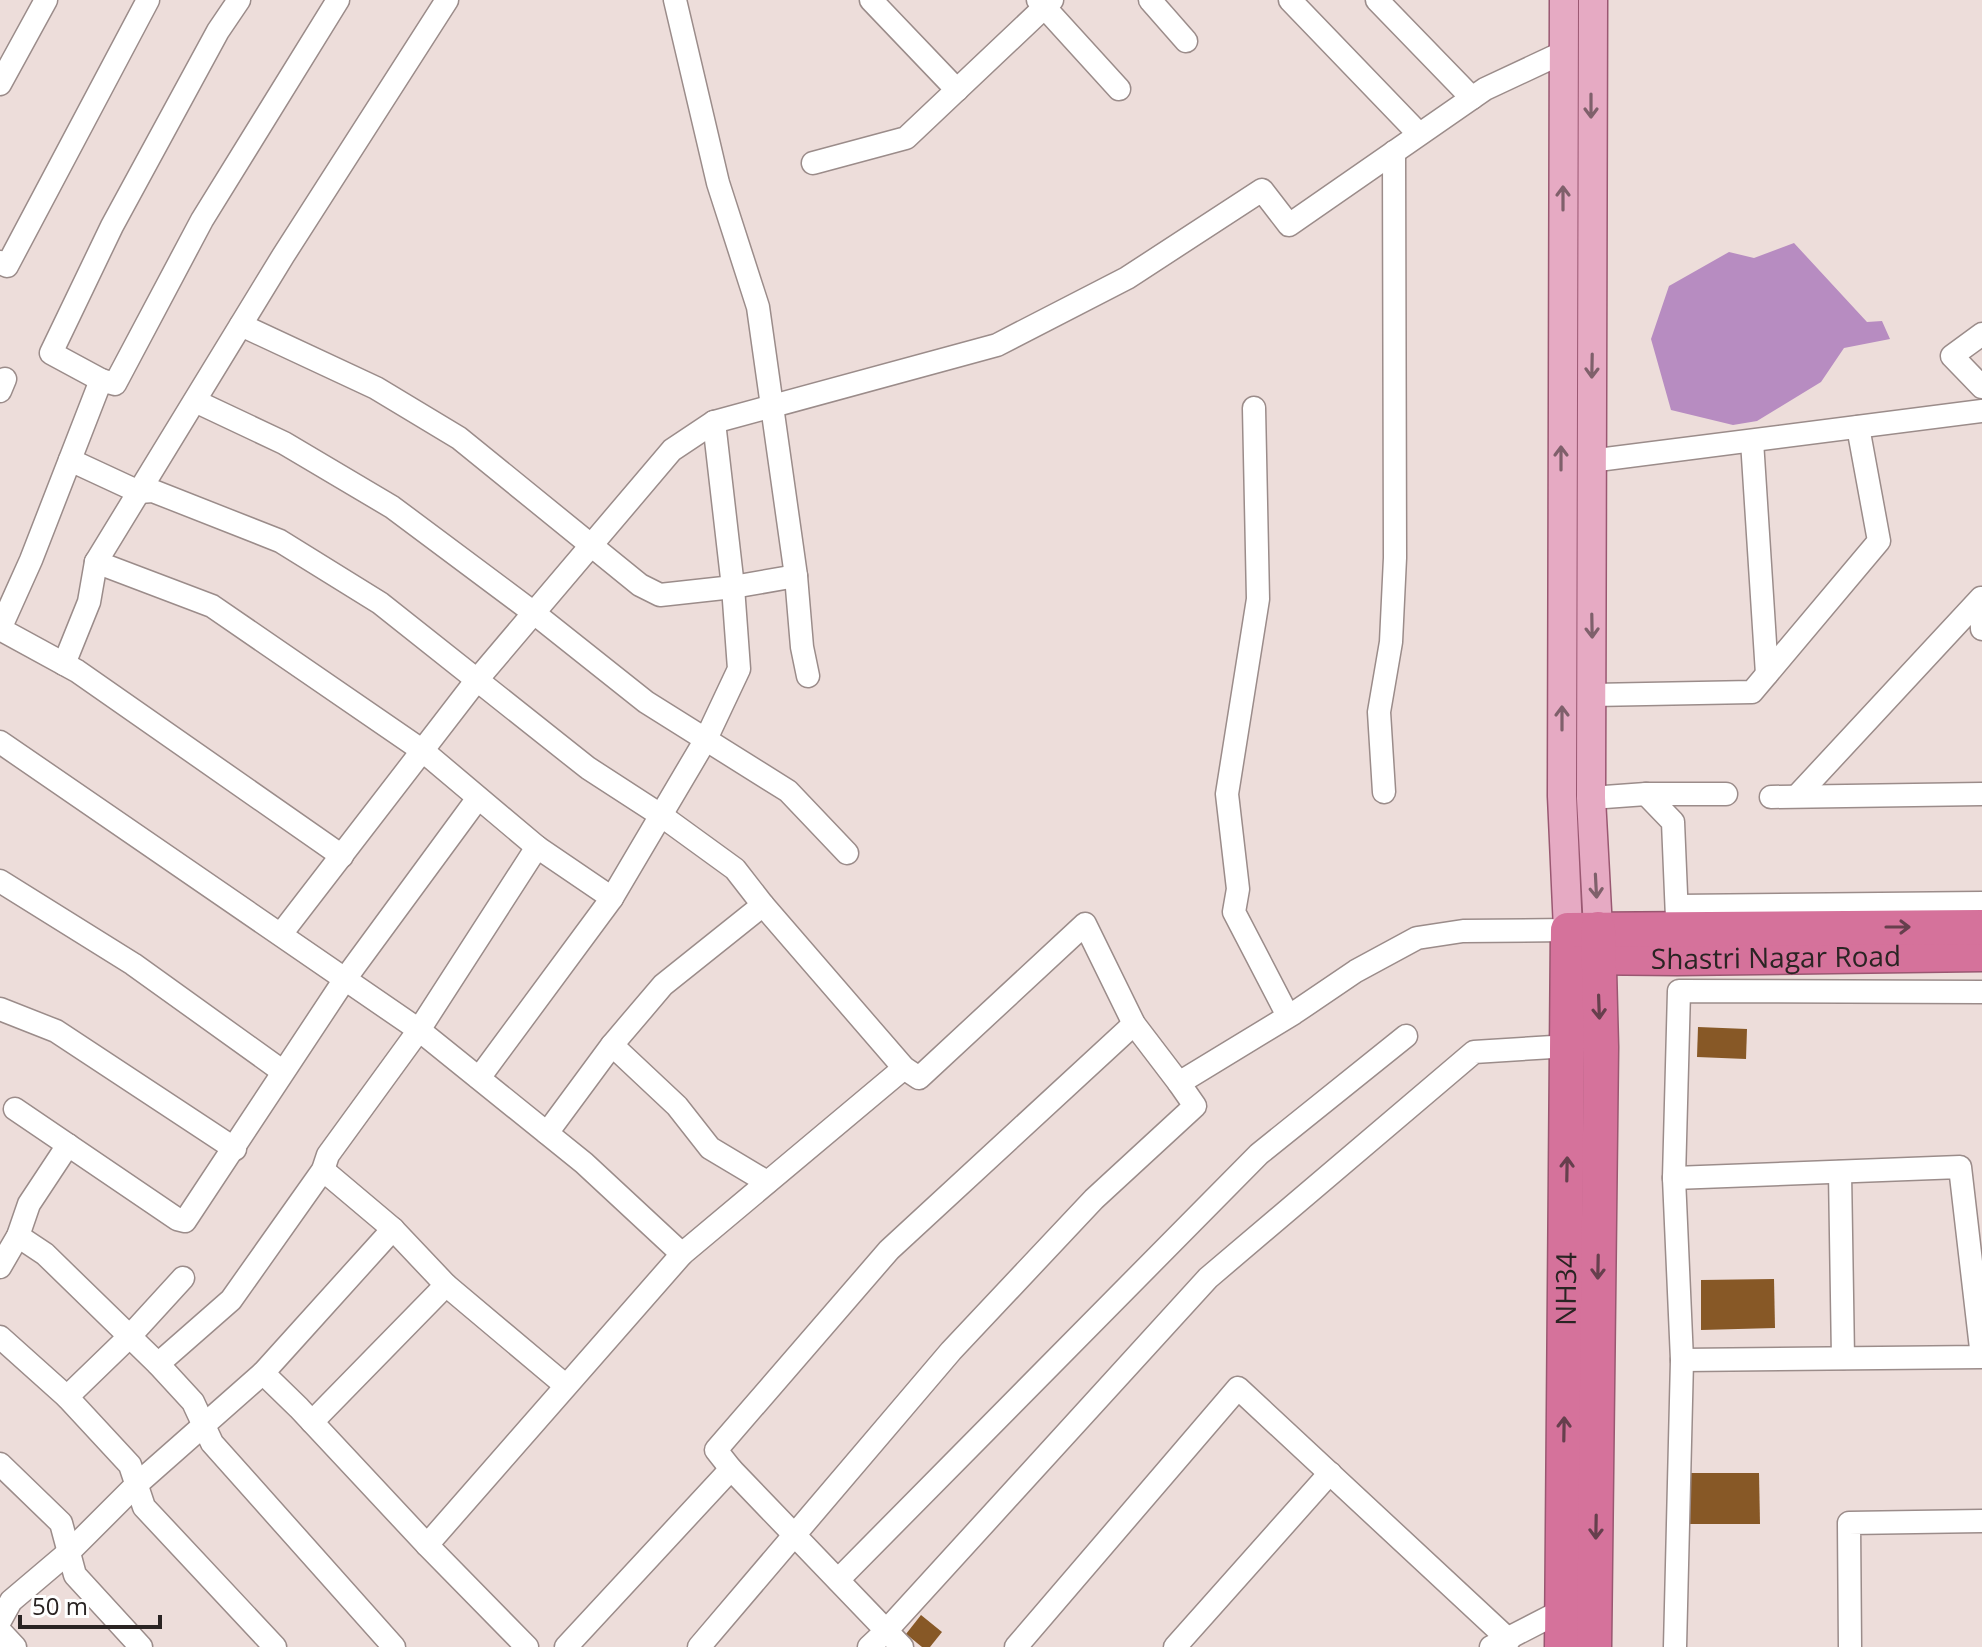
<svg xmlns="http://www.w3.org/2000/svg" width="1982" height="1647" font-family="'Open Sans',sans-serif">
  <style>
    .water { fill: #b78cc1 }
    .building { fill: #875826 }
    .lines { fill: none; stroke-linecap: round; stroke-linejoin: round }
    .minor-casing { stroke: #9b8c8a; stroke-width: 25 }
    .major-casing { stroke: #995771; stroke-width: 31 }
    .highway-casing { stroke: #995771; stroke-width: 37 }
    .minor { stroke: #fff; stroke-width: 22 }
    .major { stroke: #e6aac3; stroke-width: 28 }
    .highway { stroke: #d5729b; stroke-width: 34 }
    .oneway { stroke: #7f606b }
    .oneway2 { stroke: #663f4d }
    .labels { text-anchor: middle; dominant-baseline: central; stroke-width: 8; stroke-linejoin: round; paint-order: stroke }
    .street-label { font-size: 28px; fill: #2a2423; stroke: #fff }
  </style>
  <rect width="100%" height="100%" fill="#edddda"/>
  <path class="water" d="M1794,243L1867,322L1882,321L1890,339L1844,348L1821,382L1757,421L1733,425L1671,410L1651,339L1669,286L1729,252L1754,258Z"/>
  <g class="building">
    <path d="M1698,1027L1747,1029L1746,1059L1697,1057Z"/>
    <path d="M1774,1279L1775,1328L1701,1330V1280Z"/>
    <path d="M1686,1473H1759L1760,1524H1687Z"/>
    <path d="M921,1615L942,1632L930,1647H922L906,1634Z"/>
  </g>
  <g class="lines">
    <defs>
      <g id="minor">
        <path d="M338,0L202,220L115,384L101,380L31,560L0,629L77,671L342,856"/>
        <path d="M675,0L718,183L758,307L796,576L802,647L808,676"/>
        <path d="M871,0L957,90"/>
        <path d="M1038,0L1119,89"/>
        <path d="M1150,0L1186,41"/>
        <path d="M1290,0L1419,134"/>
        <path d="M1377,0L1472,98"/>
        <path d="M0,84L46,0"/>
        <path d="M813,163L906,138L1052,0"/>
        <path d="M0,262L7,266L148,0"/>
        <path d="M241,325L376,388L459,438L640,585L660,595L733,587L796,576"/>
        <path d="M1982,334L1952,356L1982,387"/>
        <path d="M101,380L51,353L112,226L218,31L239,0"/>
        <path d="M0,391L5,379"/>
        <path d="M195,401L284,443L392,507L534,613L646,702L788,791L847,853"/>
        <path d="M1254,408L1258,599L1227,794L1238,889L1234,912L1288,1016"/>
        <path d="M1752,441L1767,674"/>
        <path d="M70,460L139,492L153,491L280,541L380,603L588,768L662,816L735,869L763,905L663,985L612,1045L547,1133"/>
        <path d="M1590,461L1982,411"/>
        <path d="M96,562L212,606L423,751L537,847L612,898"/>
        <path d="M64,664L89,602L96,562L283,256L447,0"/>
        <path d="M1593,695L1752,692L1879,541L1858,427"/>
        <path d="M0,742L419,1030L584,1163L682,1254"/>
        <path d="M1384,792L1379,712L1391,642L1395,558L1394,152"/>
        <path d="M1646,794L1673,822L1677,918"/>
        <path d="M1797,796L1981,598L1982,629"/>
        <path d="M1771,797L1982,794"/>
        <path d="M1591,798L1646,794H1726"/>
        <path d="M0,881L133,964L282,1071"/>
        <path d="M763,905L904,1068L919,1078L1085,924L1134,1024L1179,1083L1294,1013L1356,971L1417,938L1463,931L1568,930"/>
        <path d="M1677,906L1982,903"/>
        <path d="M281,934L476,681L672,450L714,422L997,345L1127,278L1262,190L1289,225L1485,89L1564,52"/>
        <path d="M0,1009L56,1031L235,1149"/>
        <path d="M612,1045L677,1106L710,1148L767,1182"/>
        <path d="M479,1078L612,898L706,739L739,669L733,587L714,422"/>
        <path d="M15,1109L177,1219L185,1221L345,979L478,798"/>
        <path d="M323,1170L393,1229L446,1285L565,1385"/>
        <path d="M1840,1172L1843,1358"/>
        <path d="M1674,1178L1960,1167L1982,1357L1682,1360"/>
        <path d="M18,1236L45,1254L158,1364L193,1402L212,1443L394,1647"/>
        <path d="M0,1267L18,1236L29,1204L68,1145"/>
        <path d="M0,1337L67,1397L130,1465L144,1507L275,1647"/>
        <path d="M158,1364L231,1300L323,1170L328,1155L419,1030L537,847"/>
        <path d="M263,1373L299,1408L427,1545L527,1647"/>
        <path d="M67,1397L130,1336L183,1278"/>
        <path d="M312,1422L446,1285"/>
        <path d="M0,1464L61,1523L75,1575L141,1647"/>
        <path d="M731,1469L716,1450L889,1250L1134,1024"/>
        <path d="M427,1545L682,1254L904,1068"/>
        <path d="M838,1580L1259,1154L1406,1036"/>
        <path d="M0,1621L11,1601L70,1551L136,1485L263,1373L393,1229"/>
        <path d="M0,1631L15,1647"/>
        <path d="M566,1647L731,1469L902,1647"/>
        <path d="M699,1647L951,1351L1094,1199L1195,1106L1179,1083"/>
        <path d="M869,1647L886,1631L1208,1278L1474,1052L1569,1046"/>
        <path d="M1016,1647L1238,1388L1509,1640"/>
        <path d="M1175,1647L1330,1473"/>
        <path d="M1491,1647L1561,1611"/>
        <path d="M1675,1647L1682,1360L1674,1178L1679,991L1982,992"/>
        <path d="M1850,1647L1849,1523L1982,1521"/>
      </g>
      <g id="major">
        <path d="M1564,0L1562,796L1568,930"/>
        <path d="M1593,0L1591,798L1598,929"/>
      </g>
      <g id="highway">
        <path id="s1" d="M1574,957L1677,958L1982,954"/>
        <path id="s2" d="M1562,1647L1568,930L1982,927"/>
        <path d="M1594,1647L1601,1047L1598,929"/>
      </g>
    </defs>
    <use href="#minor" class="minor-casing"/>
    <use href="#major" class="major-casing"/>
    <use href="#highway" class="highway-casing"/>
    <use href="#minor" class="minor"/>
    <use href="#major" class="major"/>
    <use href="#highway" class="highway"/>
  </g>
  <defs><path id="oneway-shaft" d="M-6 0H5M1.5-3L5.5 0L1.5 3" fill="none" stroke-width="1.6" stroke-linecap="round" stroke-linejoin="round" transform="scale(2)"/></defs>
  <g class="oneway">
    <use href="#oneway-shaft" transform="translate(1591 106) rotate(90)"/>
    <use href="#oneway-shaft" transform="translate(1563 198) rotate(-90)"/>
    <use href="#oneway-shaft" transform="translate(1592 366) rotate(91)"/>
    <use href="#oneway-shaft" transform="translate(1561 458) rotate(-90)"/>
    <use href="#oneway-shaft" transform="translate(1592 626) rotate(89)"/>
    <use href="#oneway-shaft" transform="translate(1562 718) rotate(-90)"/>
    <use href="#oneway-shaft" transform="translate(1596 886) rotate(87)"/>
  </g>
  <g class="oneway2">
    <use href="#oneway-shaft" transform="translate(1898 927)"/>
    <use href="#oneway-shaft" transform="translate(1599 1007) rotate(88)"/>
    <use href="#oneway-shaft" transform="translate(1567 1169) rotate(-89)"/>
    <use href="#oneway-shaft" transform="translate(1598 1267) rotate(91)"/>
    <use href="#oneway-shaft" transform="translate(1564 1429) rotate(-89)"/>
    <use href="#oneway-shaft" transform="translate(1596 1527) rotate(91)"/>
  </g>
  <g class="labels">
    <g class="street-label">
      <text stroke="none"><textPath href="#s1" startOffset="202">Shastri Nagar Road</textPath></text>
      <text stroke="none"><textPath href="#s2" startOffset="358">NH34</textPath></text>
    </g>
  </g>
  <path d="M20 1615v12h140v-12" fill="none" stroke="#2a2423" stroke-width="4"/>
  <text x="32" y="1615" font-size="24" fill="#2a2423" stroke="#ffffff" stroke-width="6" paint-order="stroke">50 m</text>
</svg>
